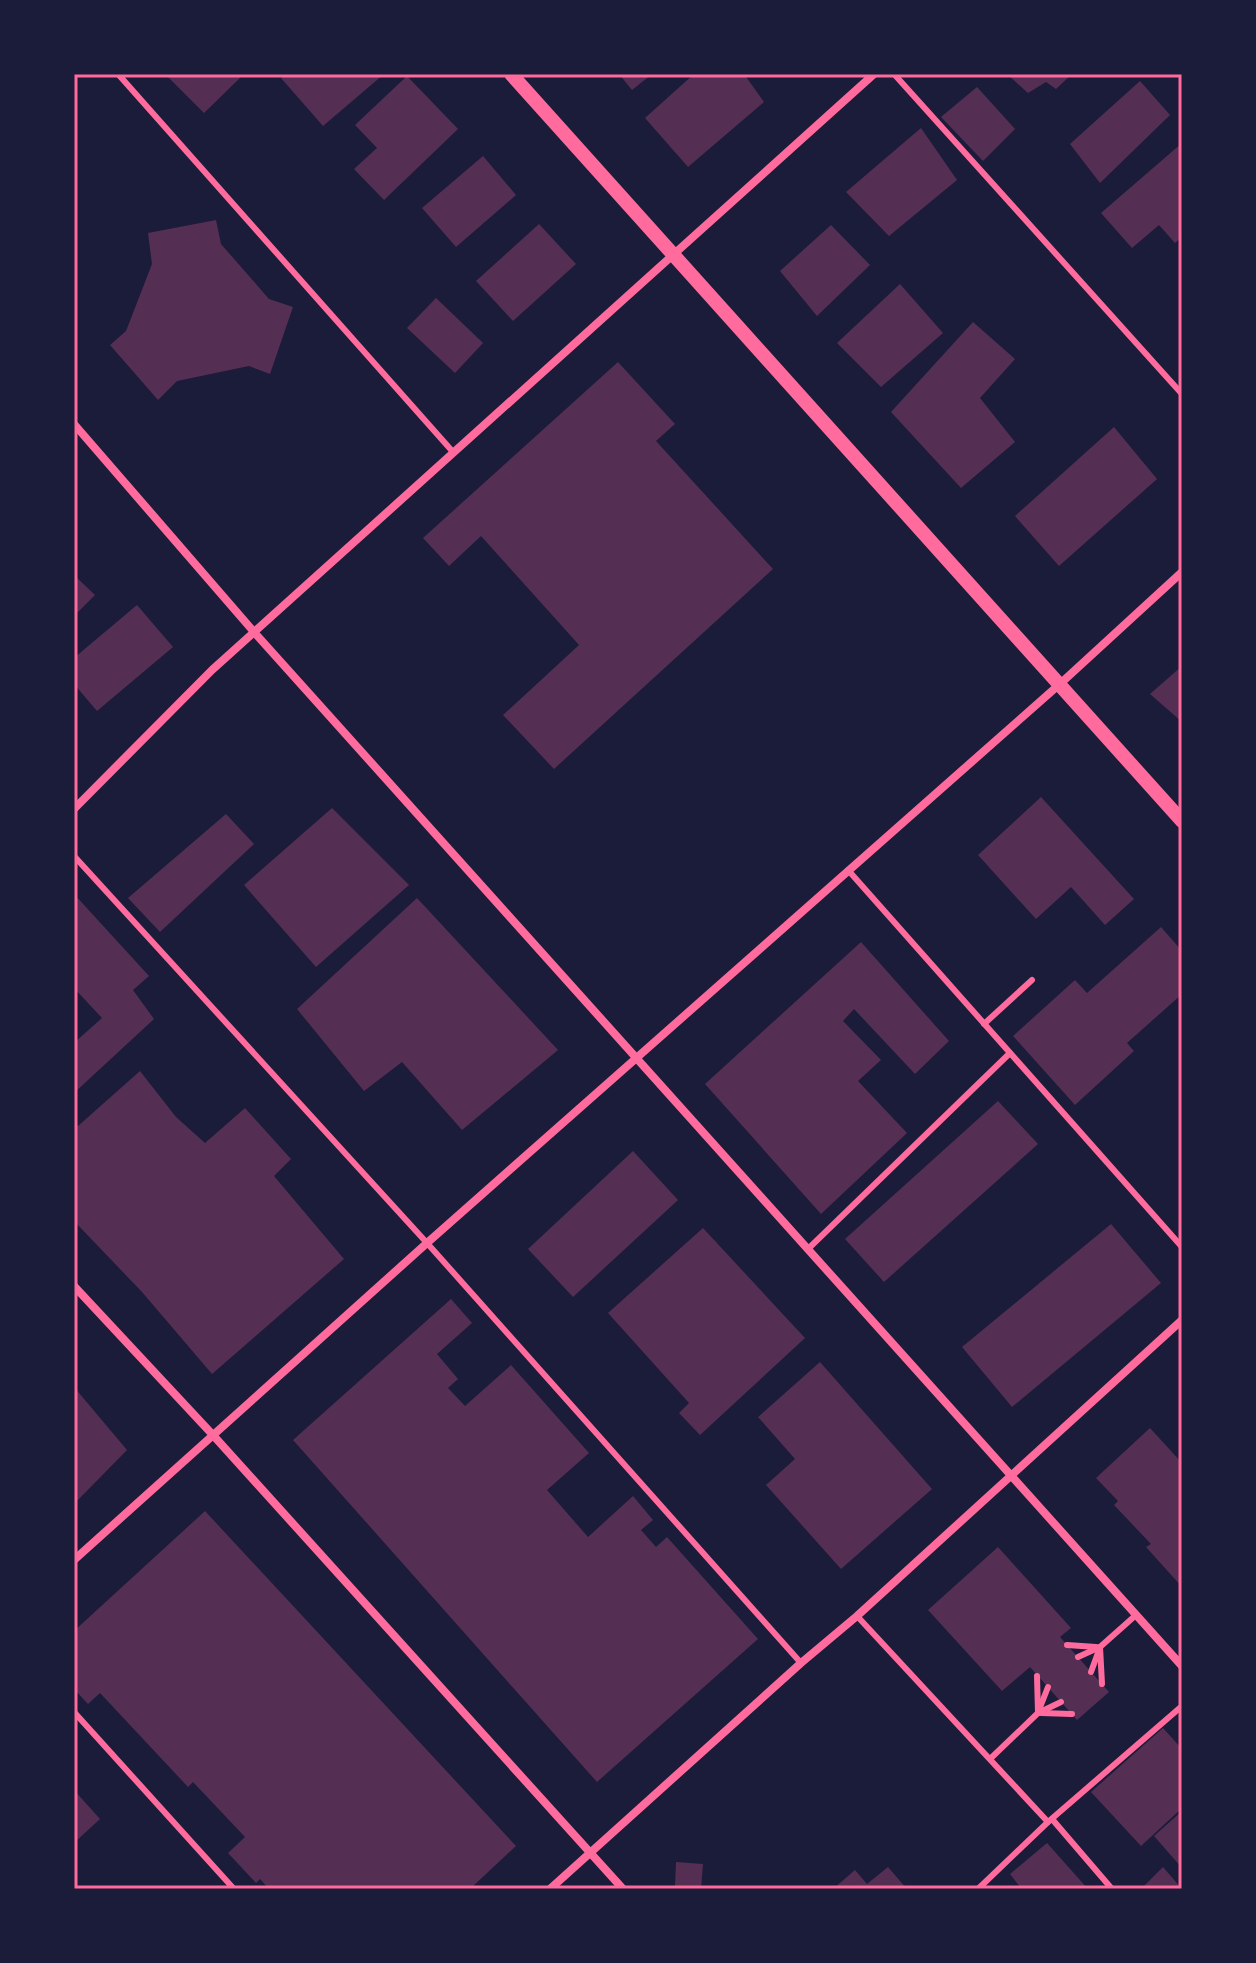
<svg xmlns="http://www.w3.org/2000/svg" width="1256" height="1963" font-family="'Noto Sans',sans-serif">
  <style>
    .building { fill: #542f53 }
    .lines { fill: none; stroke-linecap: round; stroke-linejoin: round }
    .service { stroke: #ff6b9d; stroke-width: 6 }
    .minor { stroke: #ff6b9d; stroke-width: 8 }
    .tertiary { stroke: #ff6b9d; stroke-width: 14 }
    .neatline { fill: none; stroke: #ff6b9d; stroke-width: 3 }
  </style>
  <rect width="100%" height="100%" fill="#1b1b3a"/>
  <g class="building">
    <path d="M165,74H244L204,113Z"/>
    <path d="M286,74H384L323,126L281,78Z"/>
    <path d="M619,74H652L632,90Z"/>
    <path d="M694,74H744L764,102L688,167L645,118Z"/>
    <path d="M1007,74H1072L1056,89L1046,82L1028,93Z"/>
    <path d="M407,76L458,129L384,200L354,169L377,148L355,125Z"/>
    <path d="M1140,81L1170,115L1100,183L1070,144Z"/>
    <path d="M977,87L1015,129L983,161L941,117Z"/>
    <path d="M921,128L957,180L889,236L846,192Z"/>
    <path d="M1182,143V237L1175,243L1159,225L1132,248L1101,213Z"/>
    <path d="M483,156L516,195L456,247L422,208Z"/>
    <path d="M216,220L221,244L269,299L293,307L270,374L249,366L177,381L158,400L110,345L126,331L152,264L148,233Z"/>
    <path d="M539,224L576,264L513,321L476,281Z"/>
    <path d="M831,225L870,265L817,316L780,271Z"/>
    <path d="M900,284L943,333L881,387L837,343Z"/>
    <path d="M436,298L483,343L455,373L407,328Z"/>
    <path d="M973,322L1015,359L980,398L1015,442L961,488L891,412Z"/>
    <path d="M618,362L675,424L656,441L773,569L554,769L503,715L579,645L481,536L449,566L423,538Z"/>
    <path d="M1114,427L1157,479L1059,566L1015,516Z"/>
    <path d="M74,575L95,595L74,616Z"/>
    <path d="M137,605L173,647L97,711L74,684V658Z"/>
    <path d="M1182,666V722L1150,694Z"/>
    <path d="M1041,797L1134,899L1105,925L1071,887L1036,919L978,855Z"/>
    <path d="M332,808L409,885L316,967L244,885Z"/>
    <path d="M226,814L254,844L160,932L128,898Z"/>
    <path d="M74,894L149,976L133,990L154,1019L74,1093V1043L102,1018L74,988Z"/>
    <path d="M417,898L558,1050L462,1130L402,1062L364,1091L297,1009Z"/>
    <path d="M1161,927L1182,951V994L1127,1043L1134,1051L1075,1105L1013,1036L1075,980L1087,993Z"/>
    <path d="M861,942L949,1041L915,1074L854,1009L843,1021L881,1060L858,1081L907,1133L821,1214L705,1084Z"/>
    <path d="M140,1071L176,1117L205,1143L245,1108L291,1159L274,1176L344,1259L212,1374L142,1292L74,1221V1122L78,1126Z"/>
    <path d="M998,1101L1038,1144L884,1282L845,1239Z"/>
    <path d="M633,1151L678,1200L573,1297L528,1249Z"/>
    <path d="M1111,1224L1161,1283L1012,1407L962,1347Z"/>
    <path d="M703,1228L805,1338L700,1435L679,1413L689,1403L608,1313Z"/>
    <path d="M451,1299L472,1323L437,1354L458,1379L448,1388L465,1406L511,1365L589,1453L547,1490L588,1537L633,1496L653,1520L641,1530L656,1547L667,1537L758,1639L597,1782L293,1440Z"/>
    <path d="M820,1362L932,1489L841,1569L766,1485L795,1459L758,1417Z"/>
    <path d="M74,1387L127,1450L74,1504Z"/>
    <path d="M1150,1428L1182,1463V1587L1146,1547L1151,1544L1114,1505L1118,1501L1096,1478Z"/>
    <path d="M205,1511L516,1846L470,1889H269L260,1879L256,1883L228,1853L245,1837L193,1782L188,1787L100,1693L88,1704L74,1689V1631Z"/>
    <path d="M998,1547L1071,1628L1060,1637L1109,1692L1077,1720L1030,1667L1002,1691L928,1610Z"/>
    <path d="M1163,1728L1182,1749V1808L1141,1846L1091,1792Z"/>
    <path d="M74,1790L100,1819L74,1843Z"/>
    <path d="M1182,1811V1868L1154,1836Z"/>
    <path d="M1047,1843L1088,1889H1017L1020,1887L1010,1874Z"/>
    <path d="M676,1862L703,1864L701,1889L675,1886Z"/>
    <path d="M888,1867L907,1889H833L855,1870L867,1884Z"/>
    <path d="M1163,1867L1182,1889H1141Z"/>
  </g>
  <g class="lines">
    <g class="service">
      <path d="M118,74L453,452"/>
      <path d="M894,74L1182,394"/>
      <path d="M74,856L427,1243L801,1663"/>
      <path d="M848,870L1182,1247"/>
      <path d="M984,1024L1032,980"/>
      <path d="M808,1249L1010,1053"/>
      <path d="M857,1616L1048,1822"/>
      <path d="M1067,1645L1096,1647"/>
      <path d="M1100,1647L1102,1684"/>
      <path d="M1078,1657L1100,1647L1136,1615"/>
      <path d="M1091,1672L1099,1650"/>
      <path d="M1037,1676L1038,1713"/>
      <path d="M1039,1710L1048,1687"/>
      <path d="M74,1712L234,1889"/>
      <path d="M1041,1713L1072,1714"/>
      <path d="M990,1759L1038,1713L1061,1702"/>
      <path d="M1052,1819L1112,1889"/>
      <path d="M978,1889L1048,1822L1182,1706"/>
    </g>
    <g class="minor">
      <path d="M74,424L254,632L1182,1666"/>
      <path d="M74,809L212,670L874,74"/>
      <path d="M74,1286L212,1434L623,1889"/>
      <path d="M74,1560L427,1243L1061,683L1182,572"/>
      <path d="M550,1889L801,1663L857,1616L1182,1320"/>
    </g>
    <path class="tertiary" d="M511,74L1182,821"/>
  </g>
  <rect width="1256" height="1963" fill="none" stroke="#1b1b3a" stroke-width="152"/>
  <rect x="76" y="76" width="1104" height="1811" class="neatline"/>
</svg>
